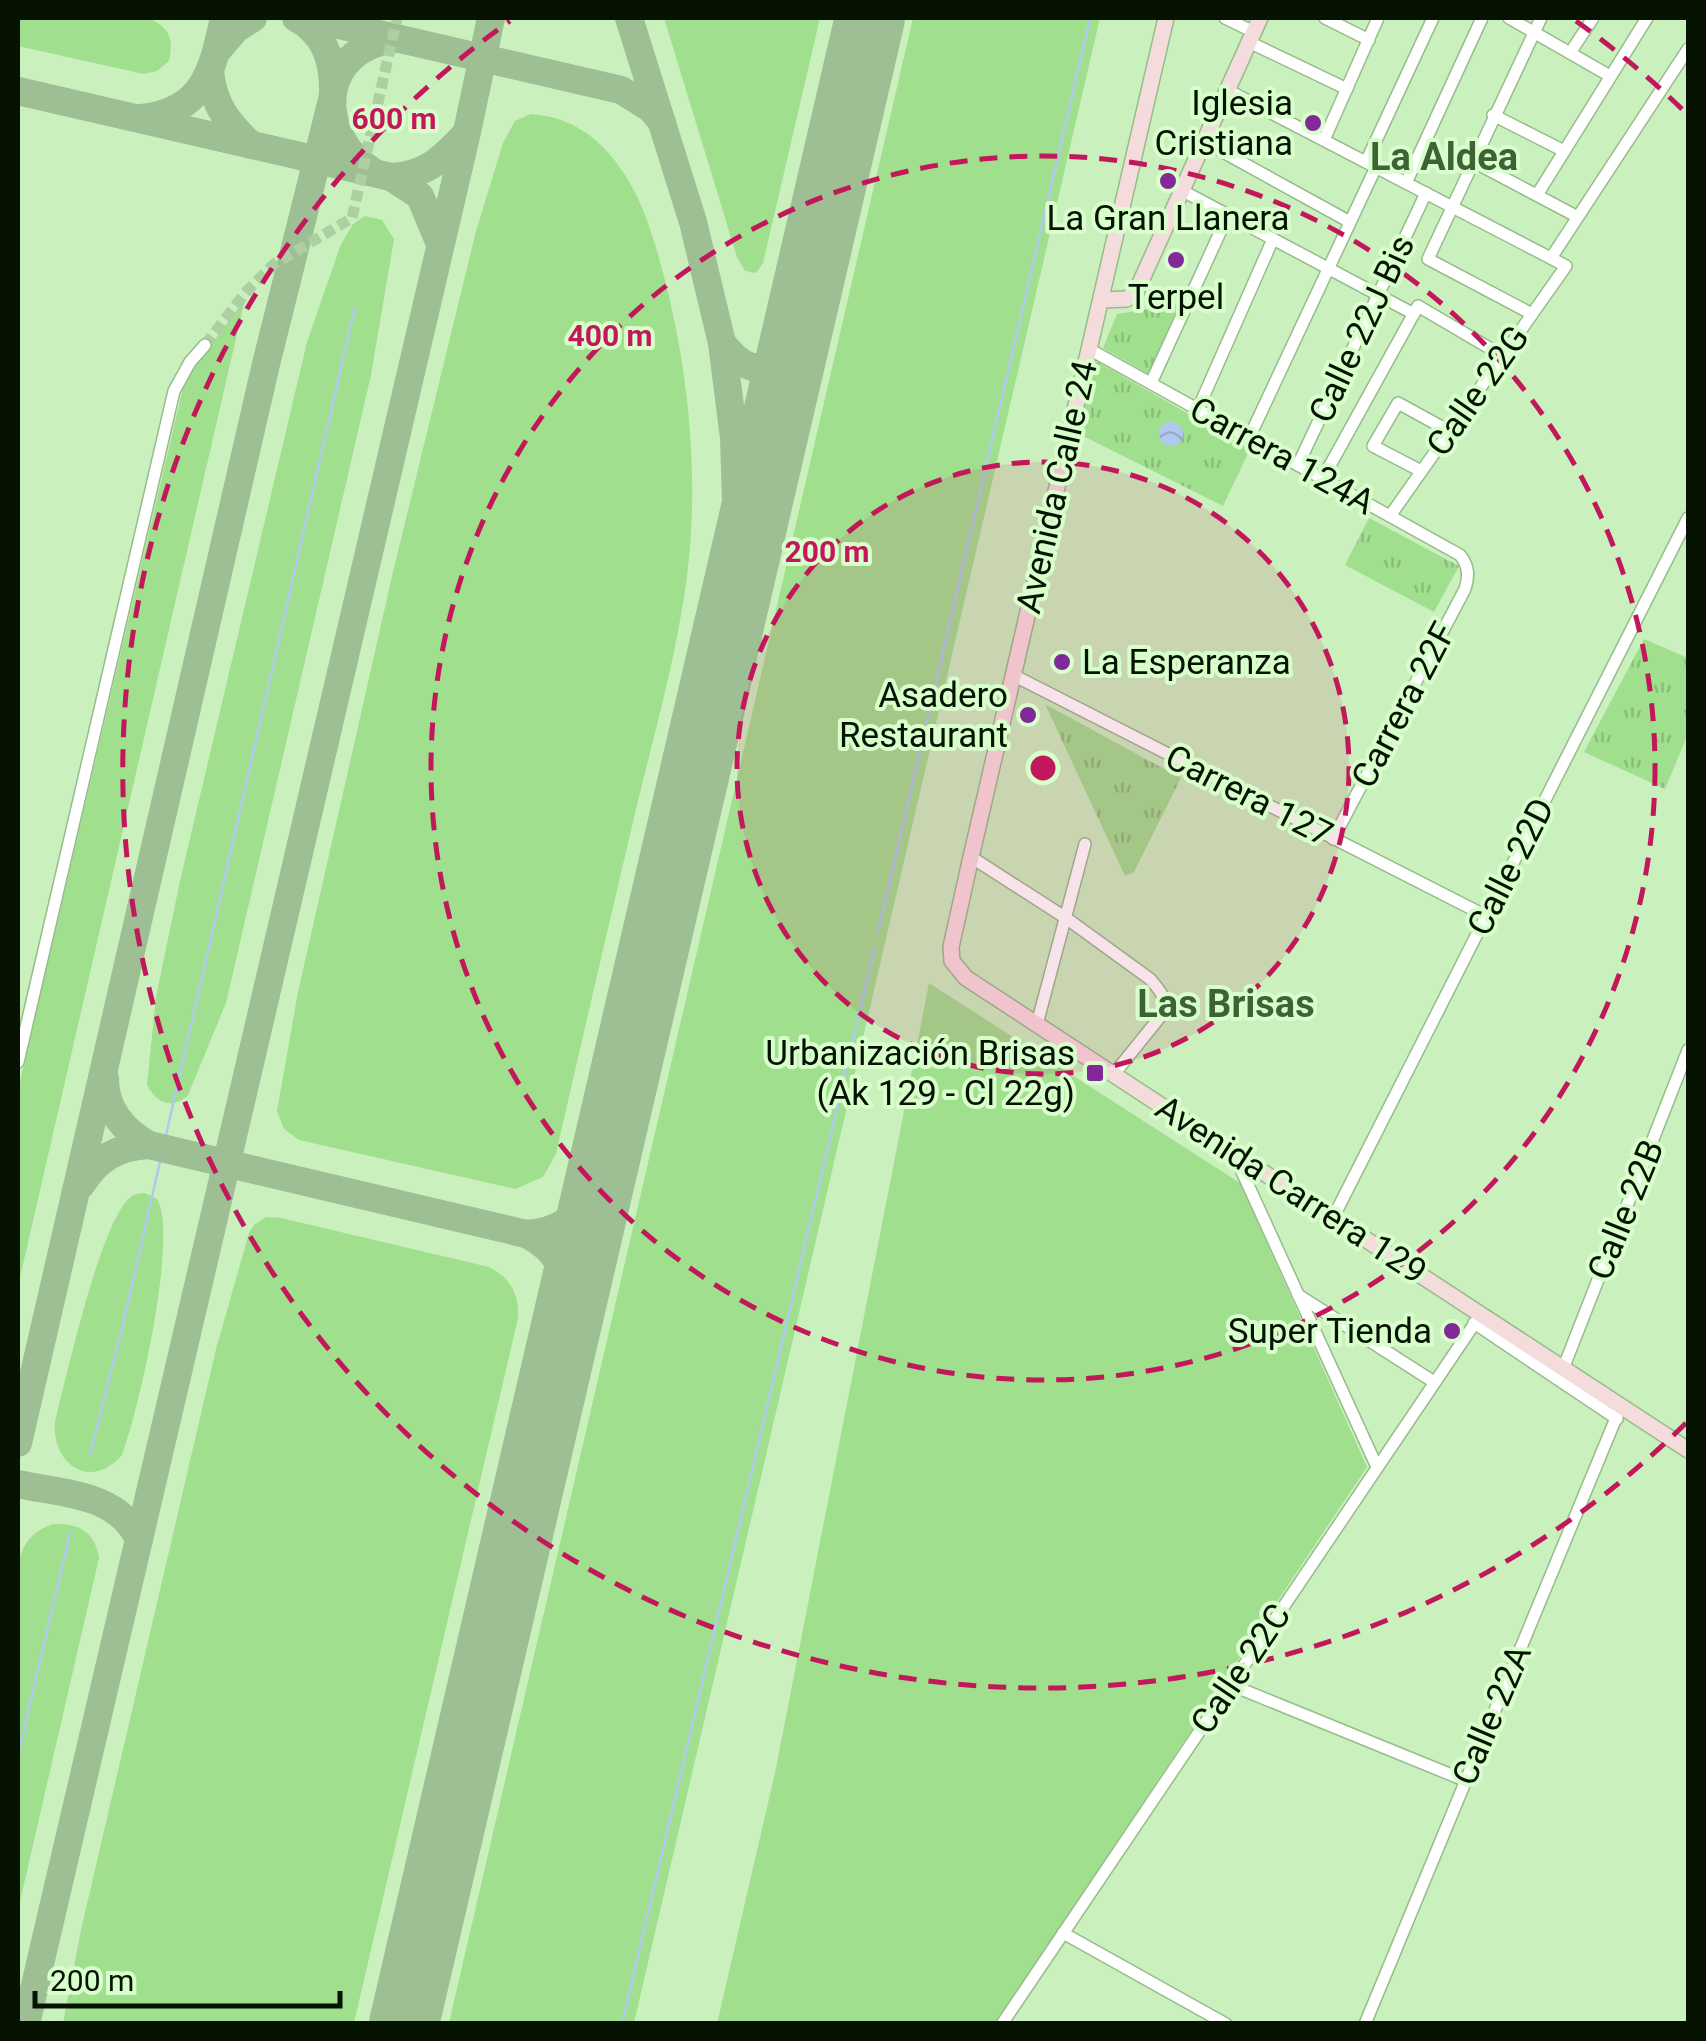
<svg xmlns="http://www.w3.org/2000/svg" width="1706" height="2041" font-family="Roboto,sans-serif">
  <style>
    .green { fill: #a0df8d }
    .park { fill: url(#park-tufts) }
    .water { fill: url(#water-waves) }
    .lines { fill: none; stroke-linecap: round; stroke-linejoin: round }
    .stream { stroke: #b0c9ef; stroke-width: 2.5 }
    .taxiway { stroke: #9ebe94; stroke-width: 28 }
    .runway { stroke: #9ebe94; stroke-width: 70 }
    .street-tunnel { stroke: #adcfa2; stroke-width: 11; stroke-dasharray: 11 5.5; stroke-linecap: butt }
    .street-casing { stroke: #97bc8c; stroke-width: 14 }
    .secondary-casing { stroke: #97bc8c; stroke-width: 18 }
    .street { stroke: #fff; stroke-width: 11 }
    .secondary { stroke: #f5dcdc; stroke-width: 15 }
    .ring { fill: none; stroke: #c2185b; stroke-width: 5; stroke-dasharray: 18 12 }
    .poi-dot { fill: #812a97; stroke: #d7fecb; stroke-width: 4 }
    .labels { text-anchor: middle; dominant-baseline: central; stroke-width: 8; stroke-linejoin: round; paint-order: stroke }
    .poi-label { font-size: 35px; fill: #061303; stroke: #d7fecb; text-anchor: end }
    .street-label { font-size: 35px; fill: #061303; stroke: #d7fecb }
    .neighbourhood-label { font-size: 38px; font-weight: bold; fill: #3f6136; stroke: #d7fecb }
    .centre { fill: #c2185b; stroke: #d7fecb; stroke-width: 5 }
    .ring-label { font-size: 30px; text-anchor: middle; font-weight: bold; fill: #c2185b; stroke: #d7fecb; stroke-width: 8; stroke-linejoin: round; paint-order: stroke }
  </style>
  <defs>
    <pattern id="park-tufts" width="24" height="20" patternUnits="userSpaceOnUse" patternTransform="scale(2.5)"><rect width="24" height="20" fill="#a0df8d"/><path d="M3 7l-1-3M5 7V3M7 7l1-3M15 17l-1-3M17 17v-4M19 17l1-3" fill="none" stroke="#88be78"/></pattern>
    <pattern id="water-waves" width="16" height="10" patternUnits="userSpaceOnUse" patternTransform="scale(2.5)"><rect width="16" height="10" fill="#b0c9ef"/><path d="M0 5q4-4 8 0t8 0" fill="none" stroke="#96accb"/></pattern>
  </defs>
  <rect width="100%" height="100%" fill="#caf0be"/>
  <g class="green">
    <path d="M18,18H148C169,27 174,38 169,61L157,71L144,74L18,46Z"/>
    <path d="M664,18H820L763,263L756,273L745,271L737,257Z"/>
    <path d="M913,18H1100L634,2023H449Z"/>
    <path d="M531,114C600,118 637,182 654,241C690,360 704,492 681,615C669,685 649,753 633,822C607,933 581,1043 556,1154L543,1177L515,1189L299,1140L284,1129L277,1111L298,992L393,572L476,231L503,143L515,121Z"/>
    <path d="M365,216L382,220L394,239L371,375L226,1003L188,1095C173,1110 156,1103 147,1085L156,997L180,881L307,342L341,244L353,224Z"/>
    <path d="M245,299L18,1286V1090L183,388L198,362Z"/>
    <path d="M929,983L1240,1183L1367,1467L996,2023L717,2024L775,1773Z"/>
    <path d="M145,1193L157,1199C179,1234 138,1414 122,1455C90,1492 51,1463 55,1421C66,1379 101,1219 131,1197C136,1193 139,1194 145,1193Z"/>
    <path d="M266,1217L281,1218L489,1267C511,1278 519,1294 518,1318L354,2023H63L81,1930L216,1349L249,1233L254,1225Z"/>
    <path d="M53,1524C79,1523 95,1532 99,1558L18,1910V1565C23,1543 31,1532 53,1524Z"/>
  </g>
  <g class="park">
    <path d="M1179,304L1149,374L1103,348L1117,314Z"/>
    <path d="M1096,361L1250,449L1223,506L1077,433Z"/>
    <path d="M1369,518L1459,566L1434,612L1345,565Z"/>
    <path d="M1644,639L1688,658V734L1665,789L1584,752Z"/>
    <path d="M1045,704L1181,778L1134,872L1125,876Z"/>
  </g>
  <circle class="water" cx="1171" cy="434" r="12"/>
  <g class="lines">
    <g class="stream">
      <path d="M878,932L1090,18"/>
      <path d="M90,1455L123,1324L355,306"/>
      <path d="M18,1755L70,1533"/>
      <path d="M622,2024L875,946"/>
    </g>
    <g class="taxiway">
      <path d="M296,18C324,33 333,59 333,89"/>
      <path d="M309,18L621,90L650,108L662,122"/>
      <path d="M629,18L693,222L722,343L734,438L736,500L730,620"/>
      <path d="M218,50L236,29L253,18"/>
      <path d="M210,72C214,106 227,122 251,145"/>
      <path d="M18,91L391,177C426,176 443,158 466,134"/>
      <path d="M142,118C205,110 212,71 224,18"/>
      <path d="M372,171C314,134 318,49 394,39"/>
      <path d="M391,177L420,196L440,244"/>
      <path d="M722,343C757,387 775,365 798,327"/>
      <path d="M149,1145L526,1234C561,1232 578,1216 598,1189"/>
      <path d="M81,1185C98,1158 117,1147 149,1145C124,1131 105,1109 105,1079"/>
      <path d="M526,1234C557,1249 569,1274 570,1307"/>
      <path d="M18,1443L266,364L332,100"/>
      <path d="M18,1484C62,1494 119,1493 139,1540"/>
      <path d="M26,2024L467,132L491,18"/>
    </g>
    <path class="runway" d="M404,2024L870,18"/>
    <path class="street-tunnel" d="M205,345L246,292L274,264L352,218L397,18"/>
    <defs>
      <g id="street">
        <path d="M1225,18L1254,32"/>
        <path d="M1325,18L1369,40"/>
        <path d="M1509,18L1610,76"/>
        <path d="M1249,42L1347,89"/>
        <path d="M1570,53L1593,18"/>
        <path d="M1227,90L1566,266L1390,516"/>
        <path d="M1493,115L1564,151"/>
        <path d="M1324,140L1378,18"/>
        <path d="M1203,141L1350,222"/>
        <path d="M1472,161L1576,216"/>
        <path d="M1366,162L1433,18"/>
        <path d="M1406,183L1482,18"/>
        <path d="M1181,190L1414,314"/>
        <path d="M1537,195L1647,18"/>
        <path d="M1551,258L1688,49"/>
        <path d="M1532,314L1428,259L1541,18"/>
        <path d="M1089,349L1460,555C1469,566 1469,576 1465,589L1333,839"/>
        <path d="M1151,383L1228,215"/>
        <path d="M1198,409L1273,239"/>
        <path d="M1249,438L1376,167"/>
        <path d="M1298,465L1426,193"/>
        <path d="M1421,471L1373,446L1398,403L1449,431"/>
        <path d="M1323,478L1418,306L1503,356"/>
        <path d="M1013,675L1486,916"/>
        <path d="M971,857L1066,918L1150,979C1158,988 1168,999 1164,1012L1114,1074"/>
        <path d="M1037,1024L1085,844"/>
        <path d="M18,1062L174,391L190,362L205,345"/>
        <path d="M1233,1152L1377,1467"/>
        <path d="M1334,1216L1688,518"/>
        <path d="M1298,1295L1434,1382"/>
        <path d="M1474,1323L1617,1419"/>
        <path d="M1563,1369L1688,1050"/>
        <path d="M1231,1685L1464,1780"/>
        <path d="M1063,1933L1226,2024"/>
        <path d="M1002,2024L1481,1314"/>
        <path d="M1365,2024L1621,1406"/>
      </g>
      <g id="secondary">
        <path d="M1166,18L971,857L951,947L952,961L966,978L1688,1450"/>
        <path d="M1101,300L1127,299L1136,292L1260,18"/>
      </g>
    </defs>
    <use href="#street" class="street-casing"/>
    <use href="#secondary" class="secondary-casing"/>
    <use href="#street" class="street"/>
    <use href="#secondary" class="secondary"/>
  </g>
  <circle cx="1043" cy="768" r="306" fill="#c2185b" fill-opacity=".12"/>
  <g class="ring">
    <circle cx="1043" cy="768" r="306"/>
    <circle cx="1043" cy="768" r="612"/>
    <path d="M1686 1423A918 918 0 1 1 510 21M1576 21A918 918 0 0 1 1686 113"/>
  </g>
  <g class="poi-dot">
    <circle cx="1313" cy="123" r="10"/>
    <circle cx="1168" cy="181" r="10"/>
    <circle cx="1176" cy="260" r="10"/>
    <circle cx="1062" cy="662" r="10"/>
    <circle cx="1028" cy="715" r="10"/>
    <rect x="1085" y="1063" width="20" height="20" rx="5"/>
    <circle cx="1452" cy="1331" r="10"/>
  </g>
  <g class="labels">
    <g class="poi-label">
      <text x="1293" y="103">Iglesia<tspan x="1293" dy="40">Cristiana</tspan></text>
      <text x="1168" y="218" text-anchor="middle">La Gran Llanera</text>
      <text x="1176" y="297" text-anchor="middle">Terpel</text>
      <text x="1082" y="662" text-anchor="start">La Esperanza</text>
      <text x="1008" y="695">Asadero<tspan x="1008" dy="40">Restaurant</tspan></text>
      <text x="1075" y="1053">Urbanización Brisas<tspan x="1075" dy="40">(Ak 129 - Cl 22g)</tspan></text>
      <text x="1432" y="1331">Super Tienda</text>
    </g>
    <g class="street-label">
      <text transform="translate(1362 329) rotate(-65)">Calle 22J Bis</text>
      <text transform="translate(1478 391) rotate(-55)">Calle 22G</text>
      <text transform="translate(1282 456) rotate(29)">Carrera 124A</text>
      <text transform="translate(1057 487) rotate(-77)">Avenida Calle 24</text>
      <text transform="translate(1404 705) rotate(-62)">Carrera 22F</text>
      <text transform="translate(1249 796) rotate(27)">Carrera 127</text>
      <text transform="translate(1511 867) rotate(-63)">Calle 22D</text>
      <text transform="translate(1291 1190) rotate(33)">Avenida Carrera 129</text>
      <text transform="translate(1626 1210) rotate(-68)">Calle 22B</text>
      <text transform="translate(1241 1669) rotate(-56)">Calle 22C</text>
      <text transform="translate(1492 1715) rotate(-67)">Calle 22A</text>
    </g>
    <g class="neighbourhood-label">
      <text x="1444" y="157">La Aldea</text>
      <text x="1226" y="1004">Las Brisas</text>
    </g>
  </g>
  <circle cx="1043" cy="768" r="15" class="centre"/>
  <g class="ring-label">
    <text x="394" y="129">600 m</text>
    <text x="610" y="346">400 m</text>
    <text x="827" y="562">200 m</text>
  </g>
  <rect width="1706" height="2041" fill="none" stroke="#061303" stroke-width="40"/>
  <path d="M35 1991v15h305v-15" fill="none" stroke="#061303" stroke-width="5"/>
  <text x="50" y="1991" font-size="30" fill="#061303" stroke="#d7fecb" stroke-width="8" paint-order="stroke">200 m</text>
</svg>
